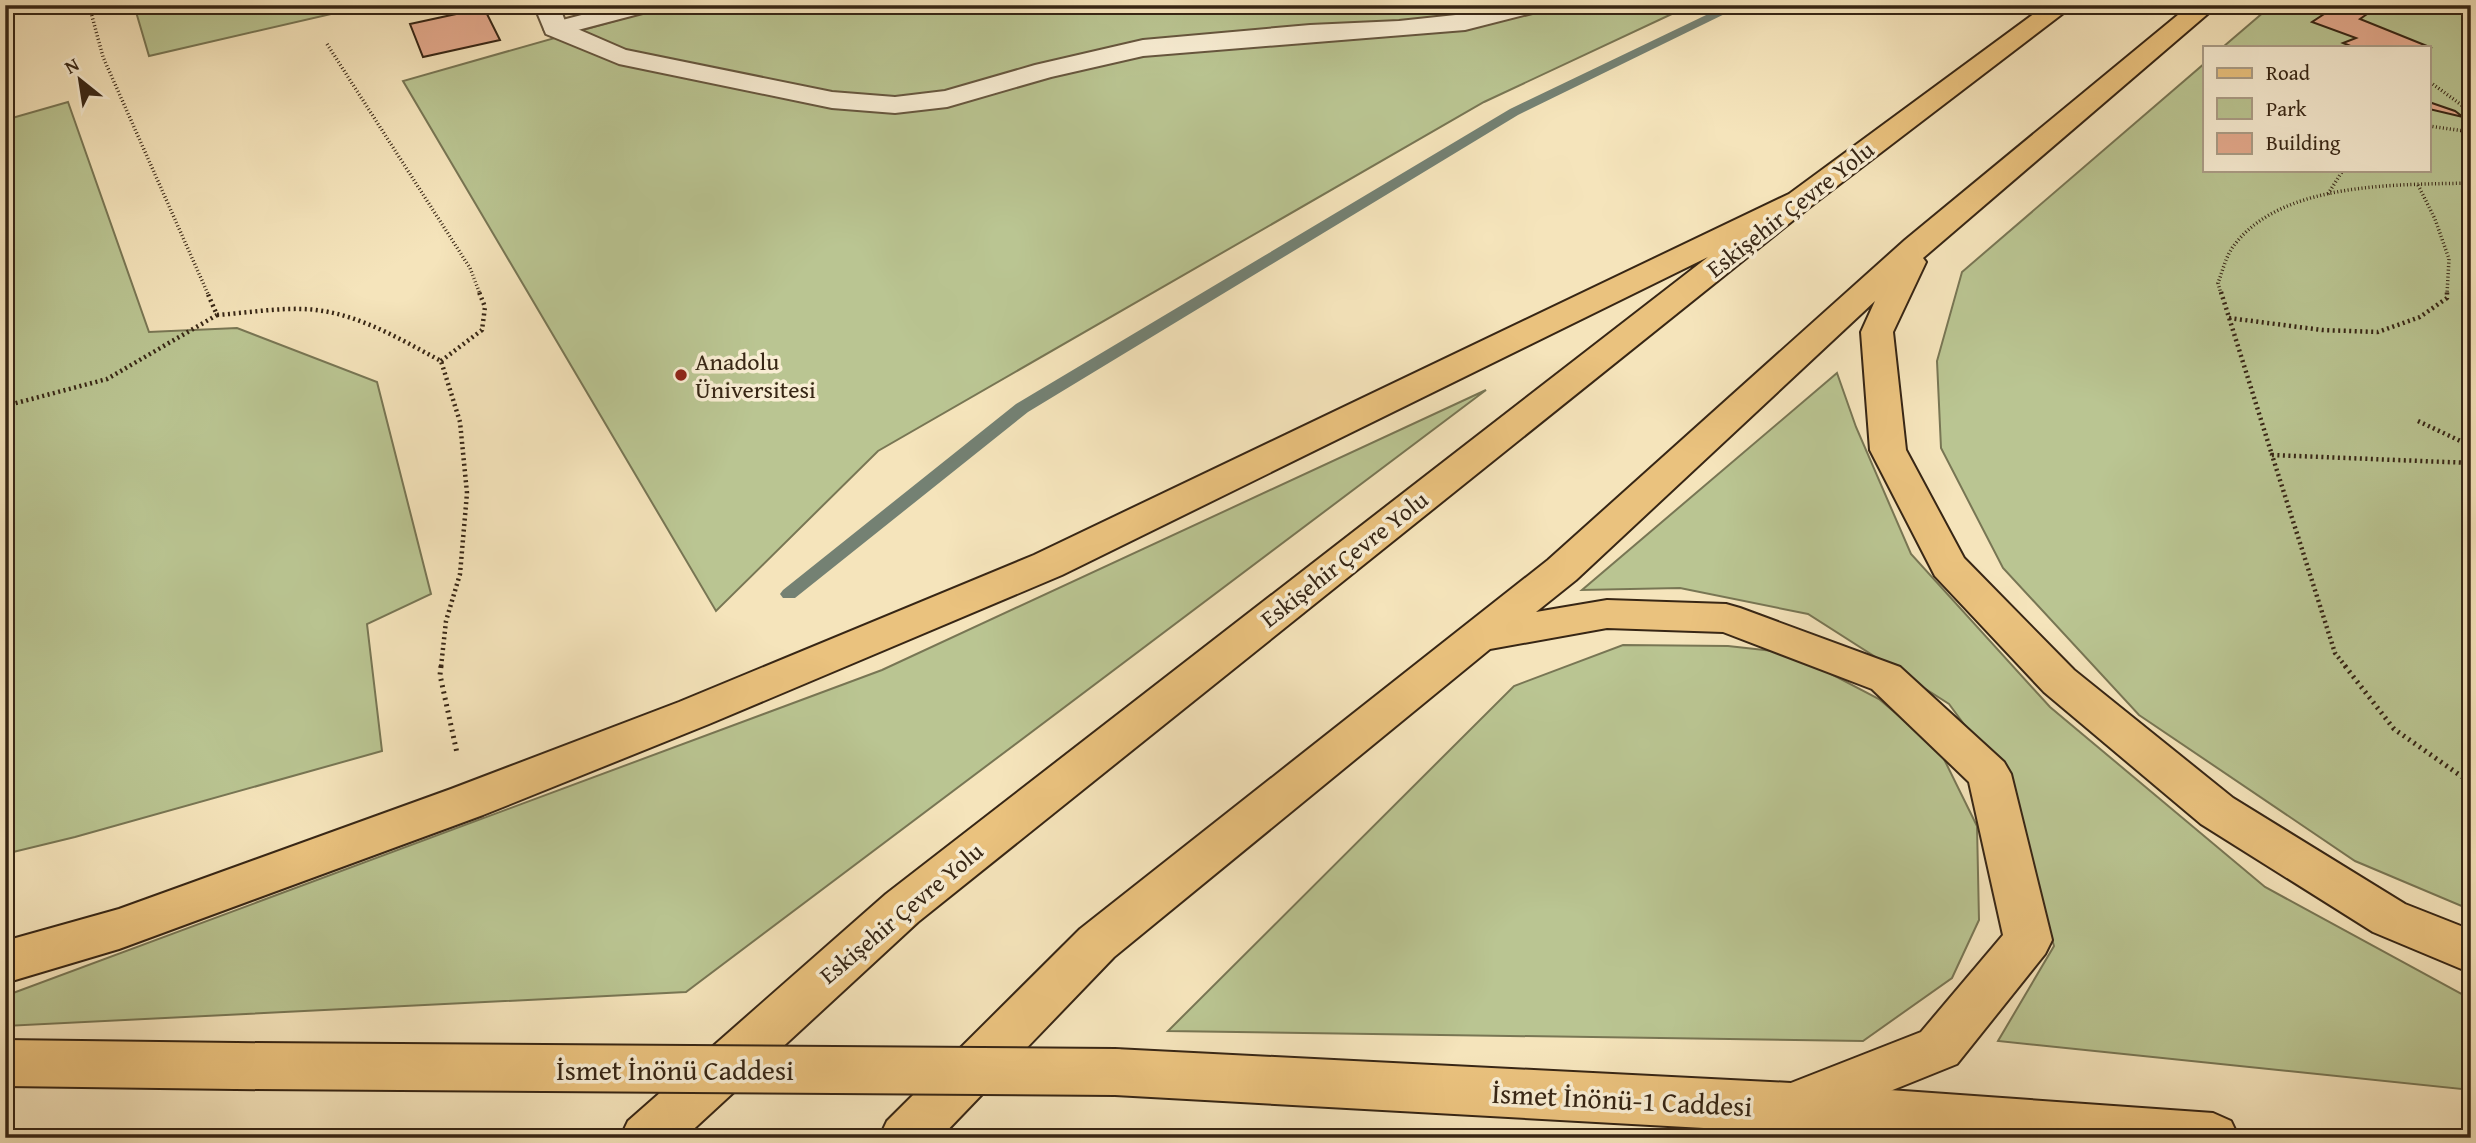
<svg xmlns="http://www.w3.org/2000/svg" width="2476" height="1143" font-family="'Gentium Book Plus',serif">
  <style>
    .green { fill: #bac592; stroke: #787654; stroke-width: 2 }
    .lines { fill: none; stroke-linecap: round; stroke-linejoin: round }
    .stream { fill: #748173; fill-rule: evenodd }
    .building { fill: #e4aa8d; stroke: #372615; stroke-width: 2 }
    .service-casing { stroke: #66563e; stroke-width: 4 }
    .minor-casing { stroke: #66563e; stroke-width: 4 }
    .primary-casing { stroke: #372615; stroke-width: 4 }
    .trunk-casing { stroke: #372615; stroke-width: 4 }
    .path-far2 { stroke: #372615; stroke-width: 3.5; stroke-dasharray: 1 2.5; stroke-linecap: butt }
    .path-far1 { stroke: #372615; stroke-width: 4.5; stroke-dasharray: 2 3.5; stroke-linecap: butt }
    .path { stroke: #372615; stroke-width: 5; stroke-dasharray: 2 4.5; stroke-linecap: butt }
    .service { fill: #f8edd3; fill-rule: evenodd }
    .minor { fill: #f8edd3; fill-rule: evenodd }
    .primary { fill: #eac27e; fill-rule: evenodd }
    .trunk { fill: #eac27e; fill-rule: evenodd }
    .primary-bridge-casing { stroke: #372615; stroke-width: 50; stroke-linecap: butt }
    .primary-bridge { stroke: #eac27e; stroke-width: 46 }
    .poi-dot { fill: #8f2418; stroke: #f8edd3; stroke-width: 2.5 }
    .labels { text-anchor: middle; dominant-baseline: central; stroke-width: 7; stroke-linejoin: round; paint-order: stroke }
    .street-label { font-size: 24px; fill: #372615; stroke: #f8edd3 }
    .poi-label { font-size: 24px; fill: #372615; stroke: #f8edd3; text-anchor: start }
    .near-street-label { font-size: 28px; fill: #372615; stroke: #f8edd3 }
  </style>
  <rect width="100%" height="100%" fill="#f5e4bb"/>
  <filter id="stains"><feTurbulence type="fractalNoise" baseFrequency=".00286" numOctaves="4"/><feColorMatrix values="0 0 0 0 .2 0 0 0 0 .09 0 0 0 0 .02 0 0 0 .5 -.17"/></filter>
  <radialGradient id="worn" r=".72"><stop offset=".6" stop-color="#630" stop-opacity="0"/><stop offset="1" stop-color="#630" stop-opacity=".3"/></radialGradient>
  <g class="green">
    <path d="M134,5H366V6L149,56Z"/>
    <path d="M671,5H1691L1484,102L878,451L716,611L403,81Z"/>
    <path d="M2272,5H2471V910L2355,861L2139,715L2003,568L1941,448L1937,361L1962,272L2205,63V170H2429V47H2223Z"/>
    <path d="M68,102L149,332L237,328L377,382L431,594L367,624L382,751L75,837L5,854V556L10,551L5,541V120Z"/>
    <path d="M1837,373L1856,427L1911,554L2050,707L2265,887L2471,999V1090L1998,1041L2054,946L2011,788L1949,704L1808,614L1680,588L1582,590Z"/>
    <path d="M1486,390L686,992L5,1026V996L882,670Z"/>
    <path d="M1623,645L1728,646L1791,653L1879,699L1940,751L1977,826L1979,920L1952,978L1863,1041L1168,1031L1514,686Z"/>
  </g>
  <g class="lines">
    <path class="stream" d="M1727,5H1743L1518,115L1028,412L795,598H783L780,594L783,590L1016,404L1510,109Z"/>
  </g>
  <g class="building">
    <path d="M2338,5H2380L2360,19L2432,48L2353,47L2343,43L2356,38L2312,22Z"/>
    <path d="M484,8L500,40L423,57L410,24Z"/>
    <path d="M2429,102L2455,111L2463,117L2429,109Z"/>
  </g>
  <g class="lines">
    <defs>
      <path id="service" d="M620,5H657L654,10L555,36L547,34L544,29L547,24Z"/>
      <path id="minor" d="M534,5H559L566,24L626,50L832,92L895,97L945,91L1035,65L1143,40L1310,25L1399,21L1465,14L1503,5H1547L1544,10L1465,30L1143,56L1051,77L947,107L895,113L832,108L619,64L546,34Z"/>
      <g id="primary">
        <path d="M5,1040L236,1043L254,1050L261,1066L254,1082L236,1089L5,1086Z"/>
        <path d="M1115,1049L1791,1083L2213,1113L2231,1121L2239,1138H1881L1115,1095L1097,1088L1090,1072L1097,1056Z"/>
      </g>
      <g id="trunk">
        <path d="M2046,5H2074L1811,206L918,922L684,1138H620L628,1121L886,894L1708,257L1062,575L709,724L483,815L119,949L5,983V941L119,909L451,789L679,702L1034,555L1789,194Z"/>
        <path d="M2190,5H2218L1923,258L1926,262L1893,332L1906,450L1964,558L2074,670L2233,798L2405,904L2471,930V973L2373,932L2201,824L2044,692L1935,576L1870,450L1861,332L1875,301L1576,580L1536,612L1607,600L1726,604L1740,608L1900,667L2004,762L2011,774L2052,940L2045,954L1957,1064L1791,1131L1773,1124L1765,1107L1773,1090L1921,1032L2003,935L1969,782L1872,689L1723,632L1607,628L1490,649L1114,957L940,1138H879L887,1121L1080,929L1548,560L1905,240Z"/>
      </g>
    </defs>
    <use href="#service" class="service-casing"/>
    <use href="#minor" class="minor-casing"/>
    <use href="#primary" class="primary-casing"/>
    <use href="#trunk" class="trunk-casing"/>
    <g class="path-far2">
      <path d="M89,5L103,57L208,294"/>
      <path d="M327,44L470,268L480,294"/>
      <path d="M2430,82L2471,112"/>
      <path d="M2429,126L2471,132"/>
      <path d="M2418,185L2435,219L2449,259L2447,294"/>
      <path d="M2328,194L2343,170"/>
      <path d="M2221,294L2218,283C2223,270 2226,255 2235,244C2284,181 2399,185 2471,183"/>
    </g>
    <g class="path-far1">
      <path d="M2221,292L2272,455"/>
      <path d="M217,315C246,313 275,308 304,309C354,311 398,338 441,361L460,422L467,493L460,574L446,621L441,667"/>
      <path d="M2229,318L2322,330L2378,332L2420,317L2447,298V292"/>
      <path d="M441,361L482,330L485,307L479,292"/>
      <path d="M5,406L107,379L217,315L207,292"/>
      <path d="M2418,421L2471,446"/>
      <path d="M2346,667L2335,653L2272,455L2471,463"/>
    </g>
    <g class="path">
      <path d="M441,666L440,675L457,753"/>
      <path d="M2345,666L2394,729L2471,783"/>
    </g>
    <use href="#service" class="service"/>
    <use href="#minor" class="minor"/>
    <use href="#primary" class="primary"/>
    <use href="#trunk" class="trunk"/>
    <defs>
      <path id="primary-bridge" d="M236,1066L1115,1072"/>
    </defs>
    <use href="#primary-bridge" class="primary-bridge-casing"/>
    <use href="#primary-bridge" class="primary-bridge"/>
  </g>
  <circle class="poi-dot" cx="681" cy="375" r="7"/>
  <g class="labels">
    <g class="street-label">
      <text transform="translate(1790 209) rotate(-38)">Eskişehir Çevre Yolu</text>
      <text transform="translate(1344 559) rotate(-38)">Eskişehir Çevre Yolu</text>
      <text transform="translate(901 913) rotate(-40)">Eskişehir Çevre Yolu</text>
    </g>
    <g class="poi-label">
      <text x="695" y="361">Anadolu<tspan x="695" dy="28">Üniversitesi</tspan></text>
    </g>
    <g class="near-street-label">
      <text x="675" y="1069">İsmet İnönü Caddesi</text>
      <text transform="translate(1622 1099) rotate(3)">İsmet İnönü-1 Caddesi</text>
    </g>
  </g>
  <rect width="2476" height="1143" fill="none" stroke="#f5e4bb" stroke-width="28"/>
  <rect x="7" y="7" width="2462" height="1129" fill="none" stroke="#372615" stroke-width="3.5"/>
  <rect x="14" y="14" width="2448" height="1115" fill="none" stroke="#372615" stroke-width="2"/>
  <rect x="2203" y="46" width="228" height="126" fill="#f8edd3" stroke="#ab9d87" stroke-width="2"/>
  <rect x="2217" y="68" width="35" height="10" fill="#eac27e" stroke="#ab9d87" stroke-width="2"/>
  <text x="2266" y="80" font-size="21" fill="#372615">Road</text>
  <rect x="2217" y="98" width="35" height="21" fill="#bac592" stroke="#ab9d87" stroke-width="2"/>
  <text x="2266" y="116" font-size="21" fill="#372615">Park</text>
  <rect x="2217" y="133" width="35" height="21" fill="#e4aa8d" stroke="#ab9d87" stroke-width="2"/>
  <text x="2266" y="150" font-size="21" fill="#372615">Building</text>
  <g transform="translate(80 80) rotate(330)" stroke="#f8edd3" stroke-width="5" paint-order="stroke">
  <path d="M0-5L12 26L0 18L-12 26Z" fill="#372615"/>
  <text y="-10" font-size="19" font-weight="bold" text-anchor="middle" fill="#372615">N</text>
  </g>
  <rect width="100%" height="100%" filter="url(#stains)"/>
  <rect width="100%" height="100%" fill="url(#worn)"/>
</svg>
